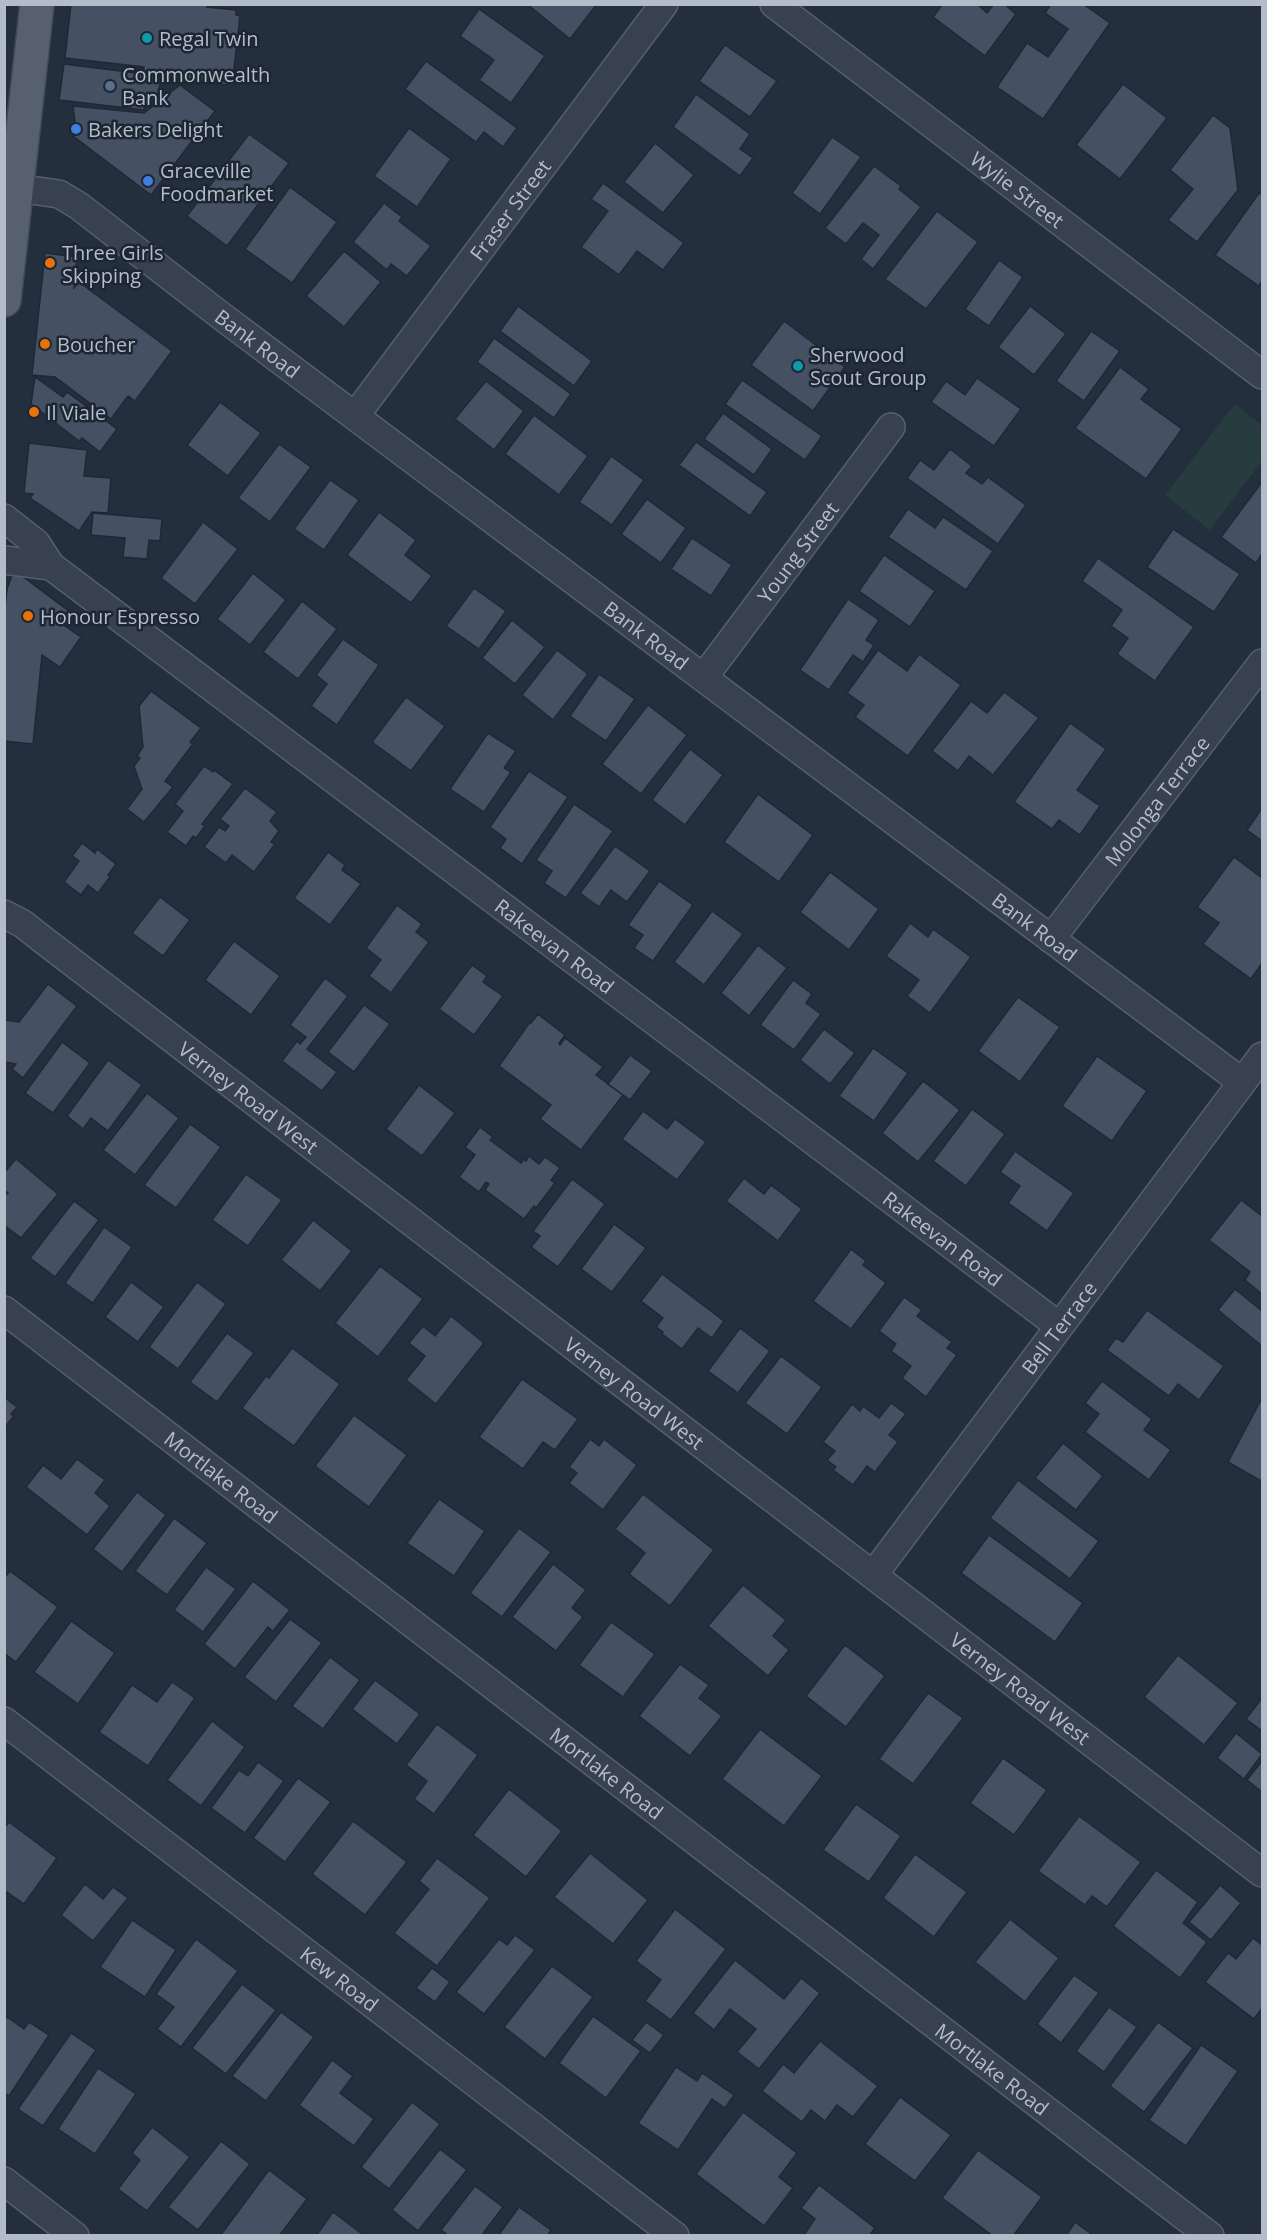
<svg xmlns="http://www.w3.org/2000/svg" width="1267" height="2240" font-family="'Open Sans',sans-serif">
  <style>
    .green { fill: #263c3f }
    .building { fill: #455162; stroke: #1f2835; stroke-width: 1.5 }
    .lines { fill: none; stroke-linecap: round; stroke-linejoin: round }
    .minor-casing { stroke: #565f6c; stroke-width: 30 }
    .major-casing { stroke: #414a57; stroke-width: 36 }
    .minor { stroke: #38414e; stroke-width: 27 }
    .major { stroke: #56606e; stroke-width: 33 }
    .culture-dot { fill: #0f9aa8; stroke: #1d2633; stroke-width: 2 }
    .service-dot { fill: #5c6f8a; stroke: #1d2633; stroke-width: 2 }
    .shop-dot { fill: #3f7fe0; stroke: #1d2633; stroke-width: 2 }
    .food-dot { fill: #e8710a; stroke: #1d2633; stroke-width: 2 }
    .labels { text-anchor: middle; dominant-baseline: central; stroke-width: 5; stroke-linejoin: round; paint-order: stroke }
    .poi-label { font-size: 20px; fill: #b4bcc9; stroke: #1d2633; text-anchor: start }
    .street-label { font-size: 20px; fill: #b4bcc9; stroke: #1d2633 }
  </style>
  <rect width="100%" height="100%" fill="#242f3e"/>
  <path class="green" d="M1235,404L1262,425V461L1210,530L1165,495Z"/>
  <g class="building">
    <path d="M71,4H204L208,5L207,7L236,10V15L240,16L233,78L228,77L227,85L143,74L144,67L65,58Z"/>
    <path d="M527,4H597L570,39Z"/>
    <path d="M943,4H977L987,13L994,4H1004L1016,14L985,56L933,17Z"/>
    <path d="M1051,4H1083L1110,23L1043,119L997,87L1027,43L1048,57L1068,29L1045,13Z"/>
    <path d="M479,9L545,56L511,103L479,80L494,60L460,36Z"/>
    <path d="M725,45L777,81L750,117L699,81Z"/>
    <path d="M426,61L517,128L503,147L484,132L476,142L405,89Z"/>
    <path d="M64,64L161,76L158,98L146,96L144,110L59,100Z"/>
    <path d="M1123,84L1167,118L1120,179L1076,145Z"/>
    <path d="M180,85L215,111L151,195L73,136L76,132L73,106L144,113Z"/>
    <path d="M696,94L750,134L740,149L753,158L740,176L673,127Z"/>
    <path d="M1213,115L1230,128L1238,190L1197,242L1168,220L1193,189L1170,170Z"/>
    <path d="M409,128L451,159L417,207L374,176Z"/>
    <path d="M249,134L289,163L227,246L187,216Z"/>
    <path d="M832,137L861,157L820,214L792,193Z"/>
    <path d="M655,143L694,175L663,213L624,182Z"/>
    <path d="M874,166L901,186L899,189L921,207L873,269L861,259L879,235L863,223L846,244L825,228Z"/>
    <path d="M603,183L684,243L663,270L637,251L619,275L581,247L608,211L591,199Z"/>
    <path d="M290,187L337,222L292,283L245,249Z"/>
    <path d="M1259,193L1262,195V280L1259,286L1215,255Z"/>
    <path d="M384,203L402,217L399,221L431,246L407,276L391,264L387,270L353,242Z"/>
    <path d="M937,211L978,242L926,309L885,279Z"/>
    <path d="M344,251L381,282L344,327L306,296Z"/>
    <path d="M45,253L77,257L74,288L79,282L172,351L135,401L128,396L111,419L55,377L32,375Z"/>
    <path d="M999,260L1023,277L989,326L965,309Z"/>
    <path d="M518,306L592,361L574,386L500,331Z"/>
    <path d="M1030,306L1066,334L1034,375L998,347Z"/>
    <path d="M784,321L845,367L813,411L751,365Z"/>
    <path d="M1091,331L1120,351L1084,401L1056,381Z"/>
    <path d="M494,338L571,394L554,418L477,362Z"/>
    <path d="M1120,367L1149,389L1141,399L1182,429L1146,479L1075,428Z"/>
    <path d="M35,377L63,397L67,392L117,429L100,452L82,438L79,441L31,404Z"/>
    <path d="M977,378L1021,409L994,446L931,402L946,381L965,395Z"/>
    <path d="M742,380L822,436L805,460L725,404Z"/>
    <path d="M486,381L524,411L494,450L455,419Z"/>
    <path d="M220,402L261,433L228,476L187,445Z"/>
    <path d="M723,413L772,449L754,475L704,439Z"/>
    <path d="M534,415L588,456L559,495L505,454Z"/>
    <path d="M696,442L767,492L750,516L679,465Z"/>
    <path d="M29,443L87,450L84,476L111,478L108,513L92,512L79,531L30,498L33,494L24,493Z"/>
    <path d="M279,444L311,467L270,522L238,498Z"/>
    <path d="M950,449L972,466L966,473L982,484L988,477L1026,505L998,544L907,478L920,460L934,470Z"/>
    <path d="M611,456L644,480L612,525L579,502Z"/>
    <path d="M330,480L359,500L324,550L294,529Z"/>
    <path d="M1262,482V554L1256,563L1221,537Z"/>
    <path d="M647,499L686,528L661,563L621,534Z"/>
    <path d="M908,509L935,528L943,517L993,551L966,590L888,537Z"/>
    <path d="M379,512L416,540L405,555L432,576L411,603L347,555Z"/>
    <path d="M93,513L162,519L160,541L149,540L147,559L123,557L125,538L91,535Z"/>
    <path d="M203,522L238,549L195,604L161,578Z"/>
    <path d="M1173,529L1240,574L1214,612L1147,567Z"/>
    <path d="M692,538L732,565L711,596L671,569Z"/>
    <path d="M884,555L935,591L910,627L859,591Z"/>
    <path d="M1098,558L1194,627L1155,681L1117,654L1128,638L1111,626L1122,610L1082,581Z"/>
    <path d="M14,570L70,612L62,624L81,637L60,667L42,655L33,744L4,741V619L7,589Z"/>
    <path d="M253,573L286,600L250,645L217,619Z"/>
    <path d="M474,588L506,611L479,649L446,626Z"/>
    <path d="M848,599L879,620L866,640L874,645L863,662L853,655L829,690L800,670Z"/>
    <path d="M302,601L337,629L298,679L263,652Z"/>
    <path d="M512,620L545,647L515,684L482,658Z"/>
    <path d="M343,639L379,665L337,725L311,706L327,684L316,675Z"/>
    <path d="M557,650L588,674L553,720L522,695Z"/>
    <path d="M878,650L907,671L919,654L961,685L908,756L855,717L864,705L847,693Z"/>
    <path d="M599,674L635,699L606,741L570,716Z"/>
    <path d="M151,691L201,728L190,742L193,744L165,781L173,787L144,822L127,809L142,789L134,766L140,758L137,756L143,747L139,706Z"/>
    <path d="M1004,692L1039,718L993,775L969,756L958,771L932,751L971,701L987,713Z"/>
    <path d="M406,697L445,726L411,771L372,742Z"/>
    <path d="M648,705L687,735L641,794L602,764Z"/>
    <path d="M1070,723L1106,749L1077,790L1100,806L1080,835L1059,820L1052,829L1014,802Z"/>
    <path d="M488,733L516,751L504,768L511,772L484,812L450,789Z"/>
    <path d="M690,749L723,775L685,825L652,800Z"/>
    <path d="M204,766L213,772L214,770L233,784L202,824L205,826L196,838L193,836L186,846L167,832L183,811L175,804Z"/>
    <path d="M529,771L568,797L522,864L500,848L506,839L490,827Z"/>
    <path d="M245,788L277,812L270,821L279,831L271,842L275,844L254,872L232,855L226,863L204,847L219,827L225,831L229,826L220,819Z"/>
    <path d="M758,794L813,835L779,882L724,842Z"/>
    <path d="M574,804L613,831L566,898L544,883L552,871L536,860Z"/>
    <path d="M1262,808V841L1247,830Z"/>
    <path d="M82,843L95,853L97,849L116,864L108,875L110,877L98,893L88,885L81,895L64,882L79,861L72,856Z"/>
    <path d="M615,846L650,871L627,902L611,890L599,907L580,893Z"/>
    <path d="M328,852L345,865L342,870L361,884L330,925L294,898Z"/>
    <path d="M1234,857L1262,878V963L1251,979L1203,944L1219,923L1197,907Z"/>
    <path d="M830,872L879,909L849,950L800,912Z"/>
    <path d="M659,881L693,905L653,961L634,948L643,935L628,925Z"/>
    <path d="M160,897L190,920L163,956L132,933Z"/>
    <path d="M397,905L422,924L416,932L429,942L391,993L369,976L381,960L366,948Z"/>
    <path d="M712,911L743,934L704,985L674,962Z"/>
    <path d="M910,923L928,937L933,929L971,957L930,1013L907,996L919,980L886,956Z"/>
    <path d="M234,941L280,976L251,1015L205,980Z"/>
    <path d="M758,945L787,968L749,1016L721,993Z"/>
    <path d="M472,965L487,976L483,982L503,996L474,1035L439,1009Z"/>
    <path d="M325,978L348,996L307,1049L337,1072L322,1091L282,1061L297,1041L300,1044L306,1037L290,1025Z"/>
    <path d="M793,980L812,994L806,1003L821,1014L794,1050L760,1025Z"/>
    <path d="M48,984L77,1006L23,1078L12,1069L16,1064L4,1062V1020L19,1022Z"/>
    <path d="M1018,997L1060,1027L1020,1082L978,1051Z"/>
    <path d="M364,1005L390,1024L354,1072L328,1052Z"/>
    <path d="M538,1014L565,1035L559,1043L560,1045L565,1038L603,1067L596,1075L623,1095L581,1150L540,1119L551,1105L499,1066L530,1022L531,1023Z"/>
    <path d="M824,1029L855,1053L830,1084L800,1060Z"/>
    <path d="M62,1042L90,1063L53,1113L25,1093Z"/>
    <path d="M873,1048L908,1073L874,1121L839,1096Z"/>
    <path d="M630,1055L652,1071L630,1100L608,1084Z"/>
    <path d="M1097,1056L1147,1091L1112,1141L1062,1106Z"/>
    <path d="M108,1060L142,1085L108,1131L91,1118L83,1129L67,1116Z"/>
    <path d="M923,1081L960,1110L918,1162L882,1133Z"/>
    <path d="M419,1085L455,1113L422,1156L386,1129Z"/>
    <path d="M147,1093L179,1118L135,1175L103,1150Z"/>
    <path d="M972,1109L1005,1134L966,1186L933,1161Z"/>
    <path d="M643,1111L667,1129L675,1119L706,1142L677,1180L622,1139Z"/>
    <path d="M190,1124L221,1147L176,1208L144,1185Z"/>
    <path d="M480,1127L493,1137L490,1140L521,1163L524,1159L526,1161L529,1156L539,1164L545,1157L560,1168L551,1180L555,1183L536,1208L534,1206L524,1219L485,1190L489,1184L486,1182L479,1192L459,1177L475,1155L465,1147Z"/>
    <path d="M1015,1151L1074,1193L1047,1231L1008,1203L1020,1186L1000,1172Z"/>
    <path d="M16,1159L58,1194L21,1238L4,1225V1196L8,1193L4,1190V1173Z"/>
    <path d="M246,1174L282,1200L248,1246L212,1220Z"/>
    <path d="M744,1178L764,1194L771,1185L802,1209L778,1241L726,1201Z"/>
    <path d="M572,1179L605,1204L558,1267L531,1247L540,1236L533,1231Z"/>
    <path d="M1241,1200L1262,1216V1294L1245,1280L1250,1272L1209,1240Z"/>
    <path d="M74,1201L99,1220L55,1277L30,1258Z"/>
    <path d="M313,1220L352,1251L320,1291L281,1260Z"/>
    <path d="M614,1224L646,1248L612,1292L581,1269Z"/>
    <path d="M104,1227L132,1247L93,1303L65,1283Z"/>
    <path d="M851,1249L866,1261L863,1265L886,1283L851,1329L813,1301Z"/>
    <path d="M380,1266L423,1299L378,1357L335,1323Z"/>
    <path d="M662,1274L724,1321L712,1338L698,1328L682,1349L662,1334L663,1332L656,1327L663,1318L641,1301Z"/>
    <path d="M131,1282L164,1307L138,1342L105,1317Z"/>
    <path d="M197,1282L226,1304L178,1369L149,1347Z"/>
    <path d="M1235,1289L1262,1311V1346L1218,1310Z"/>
    <path d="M904,1297L922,1310L917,1316L952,1342L947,1348L957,1355L926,1397L902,1378L911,1366L891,1351L896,1344L879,1331Z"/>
    <path d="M1147,1310L1224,1366L1199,1400L1178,1384L1169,1396L1107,1350L1116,1338L1123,1342Z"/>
    <path d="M451,1316L484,1343L436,1404L406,1380L425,1356L409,1343L423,1326L435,1336Z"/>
    <path d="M740,1328L770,1351L738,1393L708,1371Z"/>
    <path d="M227,1333L254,1353L217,1402L190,1382Z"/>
    <path d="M292,1348L340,1384L294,1446L242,1408L266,1376L269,1378Z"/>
    <path d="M781,1356L822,1387L787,1434L745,1403Z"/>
    <path d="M522,1379L578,1419L555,1450L543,1442L523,1469L479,1437Z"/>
    <path d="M1102,1381L1152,1419L1144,1430L1171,1450L1149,1480L1085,1432L1099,1414L1085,1403Z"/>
    <path d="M4,1397L17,1407L11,1414L14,1416L4,1428Z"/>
    <path d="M1262,1398V1478L1261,1481L1228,1462Z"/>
    <path d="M891,1403L906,1414L889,1435L898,1442L875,1472L867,1466L853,1485L833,1470L836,1467L827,1460L835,1451L823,1442L852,1404L860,1411L863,1406L879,1418Z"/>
    <path d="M354,1415L407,1455L369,1507L315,1466Z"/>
    <path d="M590,1439L599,1446L604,1439L637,1465L603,1510L569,1483L577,1473L569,1467Z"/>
    <path d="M1063,1443L1103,1476L1076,1510L1035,1478Z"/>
    <path d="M77,1459L105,1480L95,1493L110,1506L87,1535L26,1487L43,1465L61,1479Z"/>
    <path d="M1018,1480L1099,1541L1070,1579L990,1518Z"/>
    <path d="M137,1492L166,1515L122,1572L93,1549Z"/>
    <path d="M643,1494L714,1550L670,1606L629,1574L645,1553L615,1529Z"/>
    <path d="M439,1499L485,1531L454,1576L407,1543Z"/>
    <path d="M174,1518L207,1543L167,1595L135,1571Z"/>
    <path d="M519,1528L551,1552L502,1617L470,1593Z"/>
    <path d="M989,1535L1083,1603L1055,1642L961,1573Z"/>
    <path d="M553,1564L586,1590L572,1608L583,1617L556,1651L512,1617Z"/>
    <path d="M206,1567L236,1589L203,1632L174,1610Z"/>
    <path d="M10,1571L58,1607L16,1662L4,1653V1578Z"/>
    <path d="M253,1581L290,1610L273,1631L268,1627L235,1669L204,1644Z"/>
    <path d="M743,1585L786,1620L773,1636L789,1650L768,1676L708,1626Z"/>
    <path d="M290,1619L322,1643L276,1702L244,1677Z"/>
    <path d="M71,1621L115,1653L78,1704L34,1672Z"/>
    <path d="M611,1622L655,1654L623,1697L579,1665Z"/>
    <path d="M845,1645L885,1676L846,1727L806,1696Z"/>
    <path d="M1178,1655L1238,1703L1204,1745L1144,1697Z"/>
    <path d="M330,1657L360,1680L323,1729L292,1706Z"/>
    <path d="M680,1664L709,1685L699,1698L722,1716L690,1756L639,1716Z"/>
    <path d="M375,1680L420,1714L397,1744L352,1709Z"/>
    <path d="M172,1682L195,1698L148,1766L99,1732L132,1685L157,1702Z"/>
    <path d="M928,1693L963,1718L913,1784L879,1759Z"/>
    <path d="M1262,1698V1731L1246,1719Z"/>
    <path d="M212,1721L245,1747L201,1806L167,1780Z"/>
    <path d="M437,1724L478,1755L434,1814L414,1799L427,1781L406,1765Z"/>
    <path d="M760,1729L822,1776L784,1826L722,1779Z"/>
    <path d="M1236,1733L1262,1754L1244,1779L1217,1758Z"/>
    <path d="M1003,1758L1047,1790L1014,1835L970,1803Z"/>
    <path d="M1262,1761V1792L1247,1780Z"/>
    <path d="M258,1762L284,1781L245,1833L211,1808L239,1770L248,1776Z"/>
    <path d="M298,1778L331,1802L285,1862L253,1838Z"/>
    <path d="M509,1789L562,1831L526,1877L473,1835Z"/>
    <path d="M856,1804L901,1836L869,1882L823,1850Z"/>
    <path d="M1079,1816L1141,1862L1107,1907L1092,1896L1085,1905L1038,1871Z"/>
    <path d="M353,1821L407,1862L365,1915L312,1874Z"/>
    <path d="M9,1822L57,1858L24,1904L4,1890V1828Z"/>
    <path d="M590,1853L648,1900L613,1944L554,1897Z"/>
    <path d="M915,1854L967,1892L934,1937L883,1898Z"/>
    <path d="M437,1858L490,1898L437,1966L394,1933L429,1889L419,1881Z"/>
    <path d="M1156,1870L1198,1902L1183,1923L1207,1942L1180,1978L1113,1926Z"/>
    <path d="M85,1884L103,1899L113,1887L128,1898L93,1941L61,1915Z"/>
    <path d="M1220,1885L1241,1903L1211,1940L1189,1922Z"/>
    <path d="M675,1909L726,1949L671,2020L645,2001L661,1980L636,1961Z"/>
    <path d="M1010,1919L1059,1958L1025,2002L975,1962Z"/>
    <path d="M132,1920L176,1950L145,1997L100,1967Z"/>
    <path d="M515,1935L535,1950L484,2014L456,1992L499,1939L507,1945Z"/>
    <path d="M1253,1938L1262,1945V2008L1254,2019L1205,1982L1228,1953L1236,1959Z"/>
    <path d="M196,1939L238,1971L181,2047L157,2029L174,2007L156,1994Z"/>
    <path d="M735,1960L784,1999L801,1978L820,1993L759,2069L737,2052L756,2029L730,2009L714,2030L693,2013Z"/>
    <path d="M552,1966L593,1997L545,2059L504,2027Z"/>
    <path d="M432,1968L450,1982L435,2002L416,1988Z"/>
    <path d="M1074,1975L1099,1993L1061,2043L1037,2024Z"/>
    <path d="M242,1984L276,2010L226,2074L192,2048Z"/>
    <path d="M1109,2007L1137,2027L1104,2072L1076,2051Z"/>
    <path d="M281,2012L314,2037L266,2101L232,2076Z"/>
    <path d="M593,2016L641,2051L606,2098L559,2063Z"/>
    <path d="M7,2017L24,2029L29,2022L49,2035L9,2096L4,2093V2021Z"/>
    <path d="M646,2022L664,2035L650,2053L632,2040Z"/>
    <path d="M1158,2022L1193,2048L1144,2112L1110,2086Z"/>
    <path d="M71,2033L96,2050L43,2126L18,2109Z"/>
    <path d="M820,2041L878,2086L853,2117L837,2105L825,2121L811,2110L802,2122L762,2091L783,2064L794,2073Z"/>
    <path d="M1201,2045L1238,2071L1186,2146L1149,2120Z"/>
    <path d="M332,2060L353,2076L340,2093L374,2119L354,2146L299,2105Z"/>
    <path d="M676,2067L697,2081L702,2073L734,2095L725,2108L712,2099L678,2150L638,2123Z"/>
    <path d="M98,2068L136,2094L95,2154L58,2129Z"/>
    <path d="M900,2097L951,2135L915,2181L865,2144Z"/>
    <path d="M412,2102L440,2124L389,2189L361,2167Z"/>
    <path d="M743,2112L797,2153L779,2177L793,2188L764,2226L696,2174Z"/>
    <path d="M152,2127L190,2157L147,2211L118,2189L140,2160L132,2153Z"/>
    <path d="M221,2141L250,2164L198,2230L168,2207Z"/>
    <path d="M440,2149L467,2170L418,2231L392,2210Z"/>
    <path d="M978,2150L1042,2197L1013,2236H993L942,2198Z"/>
    <path d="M269,2170L307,2199L279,2236H220Z"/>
    <path d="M819,2185L875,2228L869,2236H803L815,2219L801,2208Z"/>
    <path d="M475,2186L503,2207L481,2236H449L441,2230Z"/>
    <path d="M519,2207L551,2230L547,2236H498Z"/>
    <path d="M333,2212L362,2234L360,2236H316Z"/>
    <path d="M1075,2222L1094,2236H1066Z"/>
  </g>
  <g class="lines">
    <defs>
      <g id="minor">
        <path id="s1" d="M774,4L1262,375"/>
        <path id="s2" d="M16,188L59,194L79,206L220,315L1242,1082"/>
        <path id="s3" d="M355,416L664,4"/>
        <path id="s4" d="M4,518L36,543L51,566L1059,1326"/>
        <path d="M4,560L51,566"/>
        <path id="s5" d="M704,677L891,427"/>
        <path id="s6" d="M4,914L23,924L42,939L1262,1873"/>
        <path id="s7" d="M1051,939L1262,663"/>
        <path id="s8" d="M4,1310L1210,2236"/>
        <path id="s9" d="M874,1574L1262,1056"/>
        <path id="s10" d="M4,1721L675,2236"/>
        <path d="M4,2181L75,2236"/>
      </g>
      <path id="major" d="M4,300L37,4"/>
    </defs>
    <use href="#minor" class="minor-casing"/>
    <use href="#major" class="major-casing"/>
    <use href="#minor" class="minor"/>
    <use href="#major" class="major"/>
  </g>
  <g class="culture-dot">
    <circle cx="147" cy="38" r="6"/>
    <circle cx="798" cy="366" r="6"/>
  </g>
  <circle class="service-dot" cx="110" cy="86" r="6"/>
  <g class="shop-dot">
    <circle cx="76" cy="129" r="6"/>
    <circle cx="148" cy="181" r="6"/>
  </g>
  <g class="food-dot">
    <circle cx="50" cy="263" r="6"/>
    <circle cx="45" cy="344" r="6"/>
    <circle cx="34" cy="412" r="6"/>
    <circle cx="28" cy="616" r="6"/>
  </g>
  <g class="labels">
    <g class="poi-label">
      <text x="159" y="38">Regal Twin</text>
      <text x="122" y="74">Commonwealth<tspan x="122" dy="23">Bank</tspan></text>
      <text x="88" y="129">Bakers Delight</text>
      <text x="160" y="170">Graceville<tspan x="160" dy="23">Foodmarket</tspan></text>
      <text x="62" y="252">Three Girls<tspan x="62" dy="23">Skipping</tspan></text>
      <text x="57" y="344">Boucher</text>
      <text x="810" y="354">Sherwood<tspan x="810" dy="23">Scout Group</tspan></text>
      <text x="46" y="412">Il Viale</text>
      <text x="40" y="616">Honour Espresso</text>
    </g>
    <g class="street-label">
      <text stroke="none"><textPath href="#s1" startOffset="306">Wylie Street</textPath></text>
      <text stroke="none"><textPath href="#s3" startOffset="258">Fraser Street</textPath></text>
      <text stroke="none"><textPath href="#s2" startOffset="292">Bank Road</textPath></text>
      <text stroke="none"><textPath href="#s5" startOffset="156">Young Street</textPath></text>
      <text stroke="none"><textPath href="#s2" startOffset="778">Bank Road</textPath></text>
      <text stroke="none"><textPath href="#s7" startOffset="174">Molonga Terrace</textPath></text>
      <text stroke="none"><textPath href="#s2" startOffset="1264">Bank Road</textPath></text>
      <text stroke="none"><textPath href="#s4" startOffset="699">Rakeevan Road</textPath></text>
      <text stroke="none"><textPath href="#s6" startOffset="306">Verney Road West</textPath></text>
      <text stroke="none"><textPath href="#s4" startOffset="1185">Rakeevan Road</textPath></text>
      <text stroke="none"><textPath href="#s9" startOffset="308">Bell Terrace</textPath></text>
      <text stroke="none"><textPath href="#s6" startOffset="792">Verney Road West</textPath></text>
      <text stroke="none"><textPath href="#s8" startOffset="274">Mortlake Road</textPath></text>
      <text stroke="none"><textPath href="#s6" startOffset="1278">Verney Road West</textPath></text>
      <text stroke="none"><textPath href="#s8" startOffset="760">Mortlake Road</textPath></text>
      <text stroke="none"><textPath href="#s10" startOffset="423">Kew Road</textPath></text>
      <text stroke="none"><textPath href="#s8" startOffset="1246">Mortlake Road</textPath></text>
    </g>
  </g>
  <rect width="1267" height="2240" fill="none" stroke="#b4bcc9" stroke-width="12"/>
</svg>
